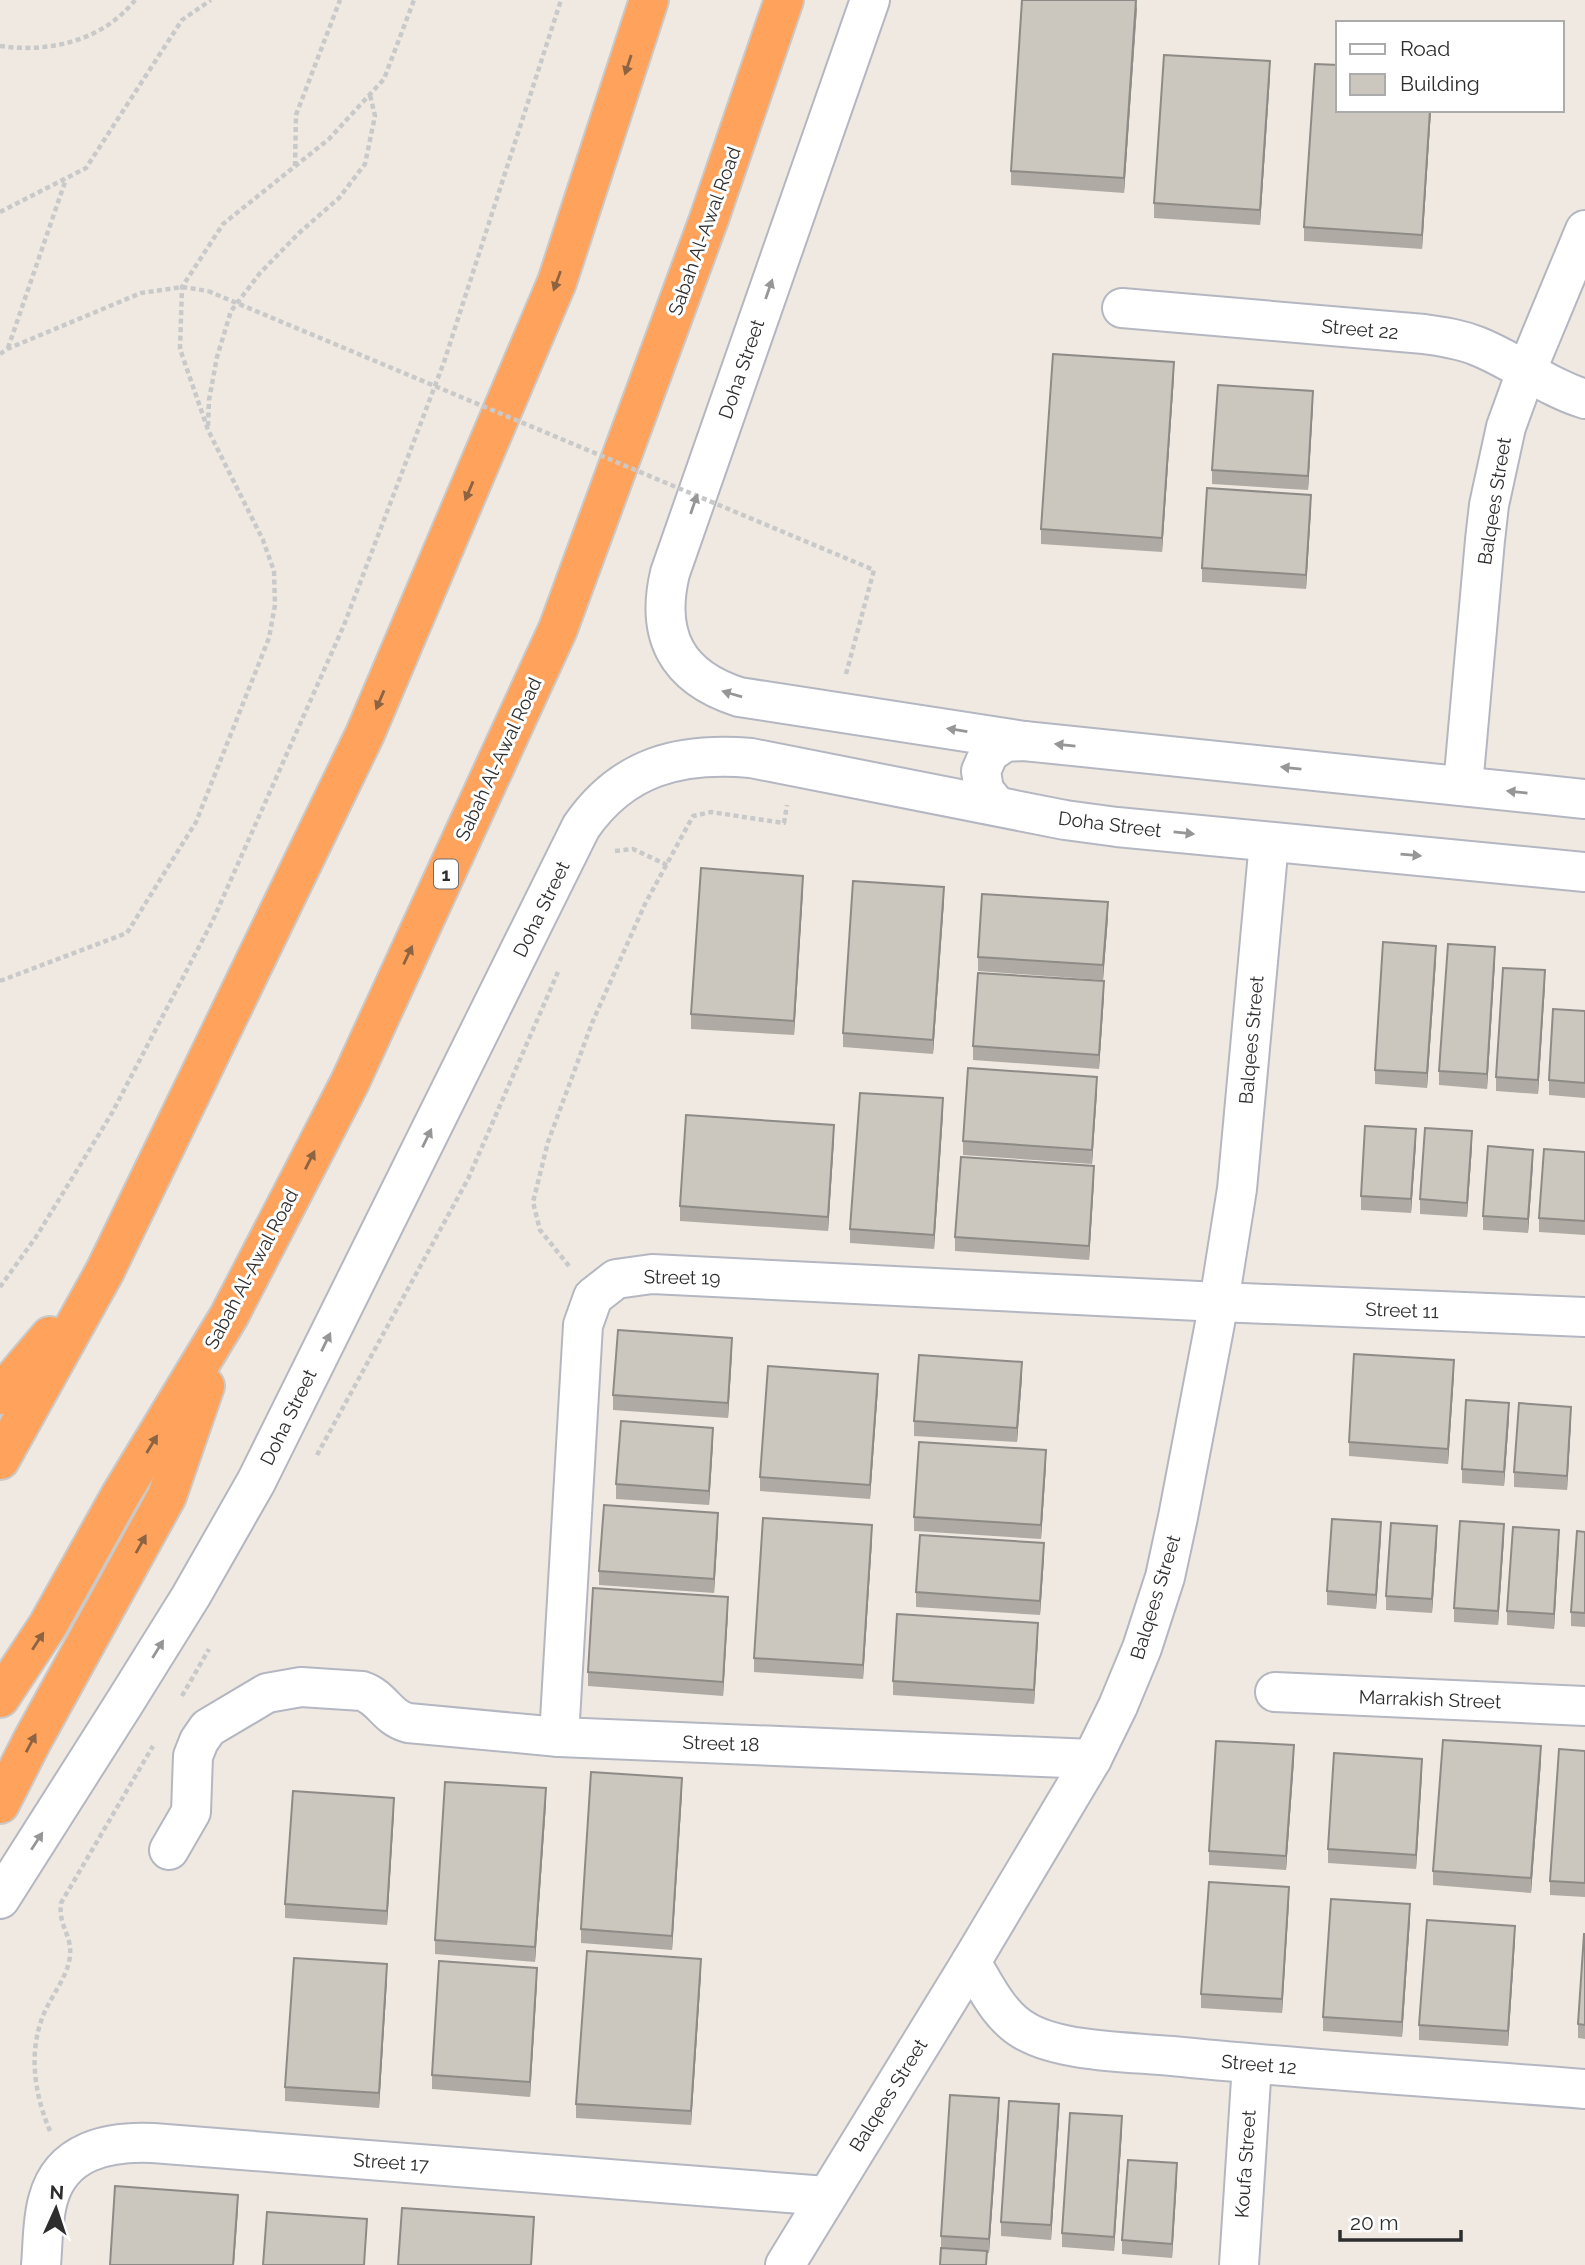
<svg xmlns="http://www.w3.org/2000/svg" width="1585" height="2265" font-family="Raleway,sans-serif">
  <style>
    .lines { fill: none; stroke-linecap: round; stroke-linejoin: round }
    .minor-casing { stroke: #b4b7c1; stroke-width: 42 }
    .highway-casing { stroke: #c9c9c9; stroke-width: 42 }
    .path { stroke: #c9c9c9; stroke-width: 4.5; stroke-dasharray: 5 3.5; stroke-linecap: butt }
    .minor { stroke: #fff; stroke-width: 38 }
    .highway { stroke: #ffa35c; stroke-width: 38 }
    .path-bridge { stroke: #c9c9c9; stroke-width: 4.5; stroke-dasharray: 5 3.5; stroke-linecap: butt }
    .wall { fill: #afaba4 }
    .shaded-wall { fill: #8e8b86 }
    .building { fill: #cbc7bf; stroke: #8e8b86; stroke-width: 2 }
    .oneway { fill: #8c6343 }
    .oneway2 { fill: #969696 }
    .labels { text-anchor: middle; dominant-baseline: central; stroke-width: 6; stroke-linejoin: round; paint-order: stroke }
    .shield { fill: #fff; stroke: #6d6d6d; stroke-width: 2 }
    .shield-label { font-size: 18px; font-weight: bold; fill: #2e2e2e }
    .street-label { font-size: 19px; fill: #2e2e2e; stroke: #fff }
  </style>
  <rect width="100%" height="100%" fill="#efe9e1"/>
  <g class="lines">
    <defs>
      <g id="minor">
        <path d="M870,0L670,573C655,636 677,677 739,697L1024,741L1585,799"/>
        <path d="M1122,308L1424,334C1443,337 1460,339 1477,346C1515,361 1546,387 1585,399"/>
        <path d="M1463,786L1485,540L1489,505L1506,427L1526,372L1585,230"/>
        <path d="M996,805L984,790L981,771L989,753L1005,742L1024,741"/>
        <path d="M1275,1692L1585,1706"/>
        <path d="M559,1737L583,1325L593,1297L616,1279L652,1274L1219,1302L1585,1317"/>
        <path d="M169,1850L191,1812L193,1756L199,1741L208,1728L267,1693L301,1687L362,1691C383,1698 386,1717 408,1723L559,1737L1092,1759"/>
        <path d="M0,1899L125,1702L191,1596L256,1482L581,827C623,766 680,752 751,758L1065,820L1117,827L1585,872"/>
        <path d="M971,1962C986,1987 1000,2018 1027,2032C1063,2052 1130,2052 1172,2056C1310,2070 1447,2078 1585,2089"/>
        <path d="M41,2265C43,2244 42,2221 48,2200C61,2150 109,2141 153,2143L826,2196"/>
        <path d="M785,2265L971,1962L1092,1759L1118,1706L1142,1648L1165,1577L1178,1517L1219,1302L1237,1189L1269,842"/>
        <path d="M1239,2265L1252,2064"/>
      </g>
      <g id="highway">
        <path d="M0,1395L50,1336"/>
        <path d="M0,1460L105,1271L365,734L557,282L649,0"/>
        <path d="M0,1698L48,1625L120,1496L229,1316L350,1082L558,629L709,219L784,0"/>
        <path d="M0,1804L32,1741L167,1496L205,1386"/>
      </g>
    </defs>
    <use href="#minor" class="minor-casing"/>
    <use href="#highway" class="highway-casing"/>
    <g class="path">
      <path d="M0,46C49,53 103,41 135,0"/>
      <path d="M295,166L296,115L340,0"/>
      <path d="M0,212L86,168L182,20L211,0"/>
      <path d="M8,348L66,179"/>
      <path d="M0,354L7,349L141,293L182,287L208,291"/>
      <path d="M208,426L209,400L217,357L231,311L260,273L299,233L339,198L365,164L375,116L370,95"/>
      <path d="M846,674L874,570"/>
      <path d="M615,851L633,849L667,865"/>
      <path d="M0,981L127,933L196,822L269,638L275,605L274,571L263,540L208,430L180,349L182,287L223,224L329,139L384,79L414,0"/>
      <path d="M569,1266L540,1230L533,1202L548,1142L592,1023L645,904L693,816L711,812L784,823L787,805"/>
      <path d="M0,1287L36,1237L112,1113L213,920L344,625L444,362L561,0"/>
      <path d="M317,1455L468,1179L558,972"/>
      <path d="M182,1696L209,1649"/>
      <path d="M50,2131C33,2091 27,2045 48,2005C56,1990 69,1972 70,1955C72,1935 58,1926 61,1903L153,1746"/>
    </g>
    <use href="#minor" class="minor"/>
    <use href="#highway" class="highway"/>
    <path class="path-bridge" d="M208,291L874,570"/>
  </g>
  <g class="wall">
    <path d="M1137,7L1124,193L1011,185V171Z"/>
    <path d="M1270,76L1260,225L1154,218V203Z"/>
    <path d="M1431,110L1422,249L1304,241V227Z"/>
    <path d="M1174,376L1162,552L1041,544V529Z"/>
    <path d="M1313,405L1308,490L1212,484V470Z"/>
    <path d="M1311,509L1306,589L1202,582V568Z"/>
    <path d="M803,890L794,1035L691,1029V1014Z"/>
    <path d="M944,901L933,1054L843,1047V1033Z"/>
    <path d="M1108,917L1103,980L978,971V957Z"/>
    <path d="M1436,960L1427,1088L1375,1084V1070Z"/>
    <path d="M1495,961L1487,1089L1439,1085V1071Z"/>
    <path d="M1545,984L1538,1094L1496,1091V1077Z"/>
    <path d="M1104,995L1099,1069L973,1060V1046Z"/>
    <path d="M1585,1011V1098L1549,1095V1080Z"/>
    <path d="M1097,1091L1092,1164L963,1155V1141Z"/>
    <path d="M943,1113L934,1249L850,1243V1229Z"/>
    <path d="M834,1139L828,1231L680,1221V1206Z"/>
    <path d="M1416,1143L1411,1213L1361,1210V1196Z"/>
    <path d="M1472,1146L1467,1217L1420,1214V1199Z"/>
    <path d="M1585,1152V1235L1539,1232V1218Z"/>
    <path d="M1533,1164L1528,1233L1483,1230V1216Z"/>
    <path d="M1094,1180L1089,1260L955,1251V1237Z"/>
    <path d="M732,1352L728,1418L613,1410V1395Z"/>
    <path d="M1454,1374L1448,1464L1349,1456V1442Z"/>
    <path d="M1022,1377L1017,1442L914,1436V1421Z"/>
    <path d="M878,1388L870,1499L760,1491V1477Z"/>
    <path d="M1509,1418L1504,1486L1462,1483V1469Z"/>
    <path d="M1571,1421L1567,1490L1514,1487V1472Z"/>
    <path d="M713,1442L709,1505L616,1499V1484Z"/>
    <path d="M1046,1465L1041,1539L914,1531V1517Z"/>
    <path d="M718,1528L714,1593L599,1585V1571Z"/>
    <path d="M1585,1532V1627L1571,1626V1612Z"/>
    <path d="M1381,1536L1376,1609L1327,1605V1591Z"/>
    <path d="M1504,1538L1498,1625L1454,1622V1608Z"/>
    <path d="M872,1540L863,1679L754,1672V1658Z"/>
    <path d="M1437,1540L1432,1613L1386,1610V1596Z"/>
    <path d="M1559,1545L1554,1629L1507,1625V1611Z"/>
    <path d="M1044,1557L1040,1615L916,1607V1592Z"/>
    <path d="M728,1612L723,1696L588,1686V1672Z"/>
    <path d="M1038,1637L1034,1704L893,1695V1681Z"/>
    <path d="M1585,1751V1897L1550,1895V1881Z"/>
    <path d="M1294,1760L1286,1870L1209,1865V1851Z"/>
    <path d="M1541,1761L1531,1893L1433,1885V1871Z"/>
    <path d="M1422,1773L1416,1869L1328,1863V1849Z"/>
    <path d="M682,1792L672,1950L581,1943V1929Z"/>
    <path d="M546,1803L535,1962L435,1954V1940Z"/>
    <path d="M394,1812L387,1925L285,1918V1904Z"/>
    <path d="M1289,1901L1282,2013L1201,2008V1994Z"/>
    <path d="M1410,1919L1402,2037L1323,2031V2017Z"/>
    <path d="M1585,1934V2039L1578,2038V2024Z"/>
    <path d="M1515,1940L1508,2046L1419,2040V2025Z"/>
    <path d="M701,1974L691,2125L576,2118V2104Z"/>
    <path d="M387,1979L379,2108L285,2101V2087Z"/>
    <path d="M537,1982L530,2097L432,2089V2075Z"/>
    <path d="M999,2112L989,2253H987V2265L941,2248V2236Z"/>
    <path d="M1059,2118L1051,2240L1001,2236V2222Z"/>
    <path d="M1122,2130L1114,2251L1062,2247V2233Z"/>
    <path d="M1177,2178L1172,2258L1122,2254V2240Z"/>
  </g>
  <g class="shaded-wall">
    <path d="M1137,0V7L1124,193V178Z"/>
    <path d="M1270,61V76L1260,225V210Z"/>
    <path d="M1430,110H1431L1422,249V235Z"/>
    <path d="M1174,362V376L1162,552V538Z"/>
    <path d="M1313,391V405L1308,490V476Z"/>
    <path d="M1311,495V509L1306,589V575Z"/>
    <path d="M803,876V890L794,1035V1021Z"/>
    <path d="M944,887V901L933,1054V1040Z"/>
    <path d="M1108,902V917L1103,980V965Z"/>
    <path d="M1436,946V960L1427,1088V1073Z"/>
    <path d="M1495,947V961L1487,1089V1074Z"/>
    <path d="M1545,970V984L1538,1094V1080Z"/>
    <path d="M1104,981V995L1099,1069V1055Z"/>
    <path d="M1097,1077V1091L1092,1164V1150Z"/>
    <path d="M943,1098V1113L934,1249V1235Z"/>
    <path d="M834,1125V1139L828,1231V1217Z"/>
    <path d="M1416,1129V1143L1411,1213V1199Z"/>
    <path d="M1472,1131V1146L1467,1217V1203Z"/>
    <path d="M1533,1150V1164L1528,1233V1219Z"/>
    <path d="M1094,1166V1180L1089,1260V1246Z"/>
    <path d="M732,1338V1352L728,1418V1403Z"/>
    <path d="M1454,1360V1374L1448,1464V1449Z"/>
    <path d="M1022,1362V1377L1017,1442V1428Z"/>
    <path d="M878,1374V1388L870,1499V1485Z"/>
    <path d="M1509,1403V1418L1504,1486V1472Z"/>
    <path d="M1571,1407V1421L1567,1490V1476Z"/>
    <path d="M713,1428V1442L709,1505V1491Z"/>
    <path d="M1046,1450V1465L1041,1539V1525Z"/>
    <path d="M718,1513V1528L714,1593V1579Z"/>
    <path d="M1381,1522V1536L1376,1609V1595Z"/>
    <path d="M1504,1524V1538L1498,1625V1611Z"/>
    <path d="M872,1525V1540L863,1679V1665Z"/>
    <path d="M1437,1526V1540L1432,1613V1599Z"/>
    <path d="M1559,1530V1545L1554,1629V1614Z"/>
    <path d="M1044,1543V1557L1040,1615V1601Z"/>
    <path d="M728,1597V1612L723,1696V1682Z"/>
    <path d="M1038,1623V1637L1034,1704V1690Z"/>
    <path d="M1294,1745V1760L1286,1870V1856Z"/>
    <path d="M1541,1746V1761L1531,1893V1878Z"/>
    <path d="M1422,1759V1773L1416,1869V1855Z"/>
    <path d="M682,1778V1792L672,1950V1936Z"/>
    <path d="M546,1788V1803L535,1962V1947Z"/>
    <path d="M394,1798V1812L387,1925V1911Z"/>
    <path d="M1289,1887V1901L1282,2013V1999Z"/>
    <path d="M1410,1904V1919L1402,2037V2022Z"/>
    <path d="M1515,1926V1940L1508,2046V2031Z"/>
    <path d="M701,1959V1974L691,2125V2111Z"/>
    <path d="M387,1964V1979L379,2108V2093Z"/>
    <path d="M537,1968V1982L530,2097V2082Z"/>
    <path d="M999,2098V2112L989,2253V2239Z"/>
    <path d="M1059,2104V2118L1051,2240V2225Z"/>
    <path d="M1122,2116V2130L1114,2251V2237Z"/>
    <path d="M1177,2163V2178L1172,2258V2244Z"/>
    <path d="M238,2195V2209L234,2265H233Z"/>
  </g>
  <g class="building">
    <path d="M1022,0H1136L1124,178L1011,171Z"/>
    <path d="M1164,55L1270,61L1260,210L1154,203Z"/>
    <path d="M1315,64L1338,65V110H1430L1422,235L1304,227Z"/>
    <path d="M1053,354L1174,362L1162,538L1041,529Z"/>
    <path d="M1218,385L1313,391L1308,476L1212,470Z"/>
    <path d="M1207,488L1311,495L1306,575L1202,568Z"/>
    <path d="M701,868L803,876L794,1021L691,1014Z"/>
    <path d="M853,881L944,887L933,1040L843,1033Z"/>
    <path d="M982,894L1108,902L1103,965L978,957Z"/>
    <path d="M1383,942L1436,946L1427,1073L1375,1070Z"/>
    <path d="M1448,944L1495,947L1487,1074L1439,1071Z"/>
    <path d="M1503,968L1545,970L1538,1080L1496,1077Z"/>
    <path d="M978,973L1104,981L1099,1055L973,1046Z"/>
    <path d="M1553,1009L1585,1011V1083L1549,1080Z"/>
    <path d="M968,1068L1097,1077L1092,1150L963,1141Z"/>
    <path d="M860,1093L943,1098L934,1235L850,1229Z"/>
    <path d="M686,1115L834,1125L828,1217L680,1206Z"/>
    <path d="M1365,1126L1416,1129L1411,1199L1361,1196Z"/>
    <path d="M1425,1128L1472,1131L1467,1203L1420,1199Z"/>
    <path d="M1488,1146L1533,1150L1528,1219L1483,1216Z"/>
    <path d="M1544,1149L1585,1152V1221L1539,1218Z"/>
    <path d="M961,1157L1094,1166L1089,1246L955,1237Z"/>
    <path d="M618,1330L732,1338L728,1403L613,1395Z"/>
    <path d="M1354,1354L1454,1360L1448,1449L1349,1442Z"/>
    <path d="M919,1355L1022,1362L1017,1428L914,1421Z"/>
    <path d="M768,1366L878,1374L870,1485L760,1477Z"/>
    <path d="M1466,1400L1509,1403L1504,1472L1462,1469Z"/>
    <path d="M1519,1403L1571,1407L1567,1476L1514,1472Z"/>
    <path d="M621,1421L713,1428L709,1491L616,1484Z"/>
    <path d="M919,1442L1046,1450L1041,1525L914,1517Z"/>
    <path d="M604,1505L718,1513L714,1579L599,1571Z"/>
    <path d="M763,1518L872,1525L863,1665L754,1658Z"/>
    <path d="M1332,1519L1381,1522L1376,1595L1327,1591Z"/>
    <path d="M1460,1521L1504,1524L1498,1611L1454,1608Z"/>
    <path d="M1391,1523L1437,1526L1432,1599L1386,1596Z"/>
    <path d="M1513,1527L1559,1530L1554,1614L1507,1611Z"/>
    <path d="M1577,1531L1585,1532V1613L1571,1612Z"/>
    <path d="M920,1535L1044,1543L1040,1601L916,1592Z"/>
    <path d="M593,1588L728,1597L723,1682L588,1672Z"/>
    <path d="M897,1614L1038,1623L1034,1690L893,1681Z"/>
    <path d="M1443,1740L1541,1746L1531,1878L1433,1871Z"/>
    <path d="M1216,1741L1294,1745L1286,1856L1209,1851Z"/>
    <path d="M1559,1749L1585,1751V1883L1550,1881Z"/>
    <path d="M1334,1753L1422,1759L1416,1855L1328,1849Z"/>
    <path d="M591,1772L682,1778L672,1936L581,1929Z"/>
    <path d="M445,1782L546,1788L535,1947L435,1940Z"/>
    <path d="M293,1791L394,1798L387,1911L285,1904Z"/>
    <path d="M1209,1882L1289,1887L1282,1999L1201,1994Z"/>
    <path d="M1331,1899L1410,1904L1402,2022L1323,2017Z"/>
    <path d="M1427,1920L1515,1926L1508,2031L1419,2025Z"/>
    <path d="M1584,1934H1585V2025L1578,2024Z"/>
    <path d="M587,1951L701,1959L691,2111L576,2104Z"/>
    <path d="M294,1958L387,1964L379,2093L285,2087Z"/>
    <path d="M439,1961L537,1968L530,2082L432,2075Z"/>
    <path d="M950,2095L999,2098L989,2239L941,2236Z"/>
    <path d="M1009,2101L1059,2104L1051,2225L1001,2222Z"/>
    <path d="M1070,2113L1122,2116L1114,2237L1062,2233Z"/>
    <path d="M1128,2160L1177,2163L1172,2244L1122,2240Z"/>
    <path d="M115,2186L238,2195L233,2265H110Z"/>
    <path d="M402,2208L534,2217L531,2265H398Z"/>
    <path d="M267,2212L367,2219L364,2265H263Z"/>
    <path d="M941,2248L987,2251L986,2265H940Z"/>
  </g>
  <defs><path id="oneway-solid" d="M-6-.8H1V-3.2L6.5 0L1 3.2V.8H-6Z" transform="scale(1.75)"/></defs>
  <g class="oneway">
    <use href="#oneway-solid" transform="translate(628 65) rotate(108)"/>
    <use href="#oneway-solid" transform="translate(557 281) rotate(110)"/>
    <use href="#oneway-solid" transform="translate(469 491) rotate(113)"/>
    <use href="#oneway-solid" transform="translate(380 700) rotate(113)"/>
    <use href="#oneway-solid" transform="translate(408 955) rotate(-65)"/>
    <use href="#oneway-solid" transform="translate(310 1160) rotate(-63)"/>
    <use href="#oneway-solid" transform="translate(152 1444) rotate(-59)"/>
    <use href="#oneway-solid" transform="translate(141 1544) rotate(-61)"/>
    <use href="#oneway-solid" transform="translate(38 1641) rotate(-57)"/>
    <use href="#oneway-solid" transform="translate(31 1743) rotate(-62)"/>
  </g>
  <g class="oneway2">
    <use href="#oneway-solid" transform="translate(769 289) rotate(-71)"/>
    <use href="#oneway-solid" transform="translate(694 504) rotate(-71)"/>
    <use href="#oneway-solid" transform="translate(732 694) rotate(-164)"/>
    <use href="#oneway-solid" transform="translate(957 730) rotate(-171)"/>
    <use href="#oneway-solid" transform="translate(1065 745) rotate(-174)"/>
    <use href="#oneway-solid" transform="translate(1291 768) rotate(-174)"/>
    <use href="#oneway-solid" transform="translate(1517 792) rotate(-174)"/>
    <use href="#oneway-solid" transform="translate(1184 833) rotate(6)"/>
    <use href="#oneway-solid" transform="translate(1411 855) rotate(5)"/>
    <use href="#oneway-solid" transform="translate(427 1138) rotate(-64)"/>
    <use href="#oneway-solid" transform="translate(326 1342) rotate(-64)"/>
    <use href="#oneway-solid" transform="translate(158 1649) rotate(-58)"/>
    <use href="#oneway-solid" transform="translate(37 1841) rotate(-57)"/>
  </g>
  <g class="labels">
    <rect class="shield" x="434" y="859.5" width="24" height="29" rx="5"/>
    <g class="shield-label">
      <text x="446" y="874">1</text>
    </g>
    <g class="street-label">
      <text transform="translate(704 231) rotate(-70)">Sabah Al-Awal Road</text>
      <text transform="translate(1360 329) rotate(5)">Street 22</text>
      <text transform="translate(741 369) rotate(-71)">Doha Street</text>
      <text transform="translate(1494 501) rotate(-81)">Balqees Street</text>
      <text transform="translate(498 759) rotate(-65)">Sabah Al-Awal Road</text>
      <text transform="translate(1110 824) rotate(7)">Doha Street</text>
      <text transform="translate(541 909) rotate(-64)">Doha Street</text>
      <text transform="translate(1251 1040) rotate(-85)">Balqees Street</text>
      <text transform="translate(251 1269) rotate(-62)">Sabah Al-Awal Road</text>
      <text transform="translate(682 1277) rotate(1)">Street 19</text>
      <text transform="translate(1402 1310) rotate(2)">Street 11</text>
      <text transform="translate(288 1417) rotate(-64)">Doha Street</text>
      <text transform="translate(1155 1597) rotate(-73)">Balqees Street</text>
      <text transform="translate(1430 1699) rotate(2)">Marrakish Street</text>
      <text transform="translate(721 1743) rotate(2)">Street 18</text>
      <text transform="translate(1259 2064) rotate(5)">Street 12</text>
      <text transform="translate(888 2095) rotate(-58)">Balqees Street</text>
      <text transform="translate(391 2162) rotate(4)">Street 17</text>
      <text transform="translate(1245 2164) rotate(-86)">Koufa Street</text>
    </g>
  </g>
  <rect x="1336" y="21" width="228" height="91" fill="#ffffff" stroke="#ababab" stroke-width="2"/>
  <rect x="1350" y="44" width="35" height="10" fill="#ffffff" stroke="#ababab" stroke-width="2"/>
  <text x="1400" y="56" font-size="21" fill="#2e2e2e">Road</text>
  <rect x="1350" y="74" width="35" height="21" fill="#cbc7bf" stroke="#ababab" stroke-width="2"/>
  <text x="1400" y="91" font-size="21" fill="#2e2e2e">Building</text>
  <g transform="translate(56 2209) rotate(3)" stroke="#ffffff" stroke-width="5" paint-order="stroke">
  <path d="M0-5L12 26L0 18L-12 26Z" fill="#2e2e2e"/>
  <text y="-10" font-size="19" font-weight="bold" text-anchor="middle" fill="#2e2e2e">N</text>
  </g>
  <path d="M1340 2230v10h121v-10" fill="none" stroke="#2e2e2e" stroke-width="3.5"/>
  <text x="1350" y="2230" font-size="21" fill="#2e2e2e" stroke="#ffffff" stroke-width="5" paint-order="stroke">20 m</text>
</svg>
